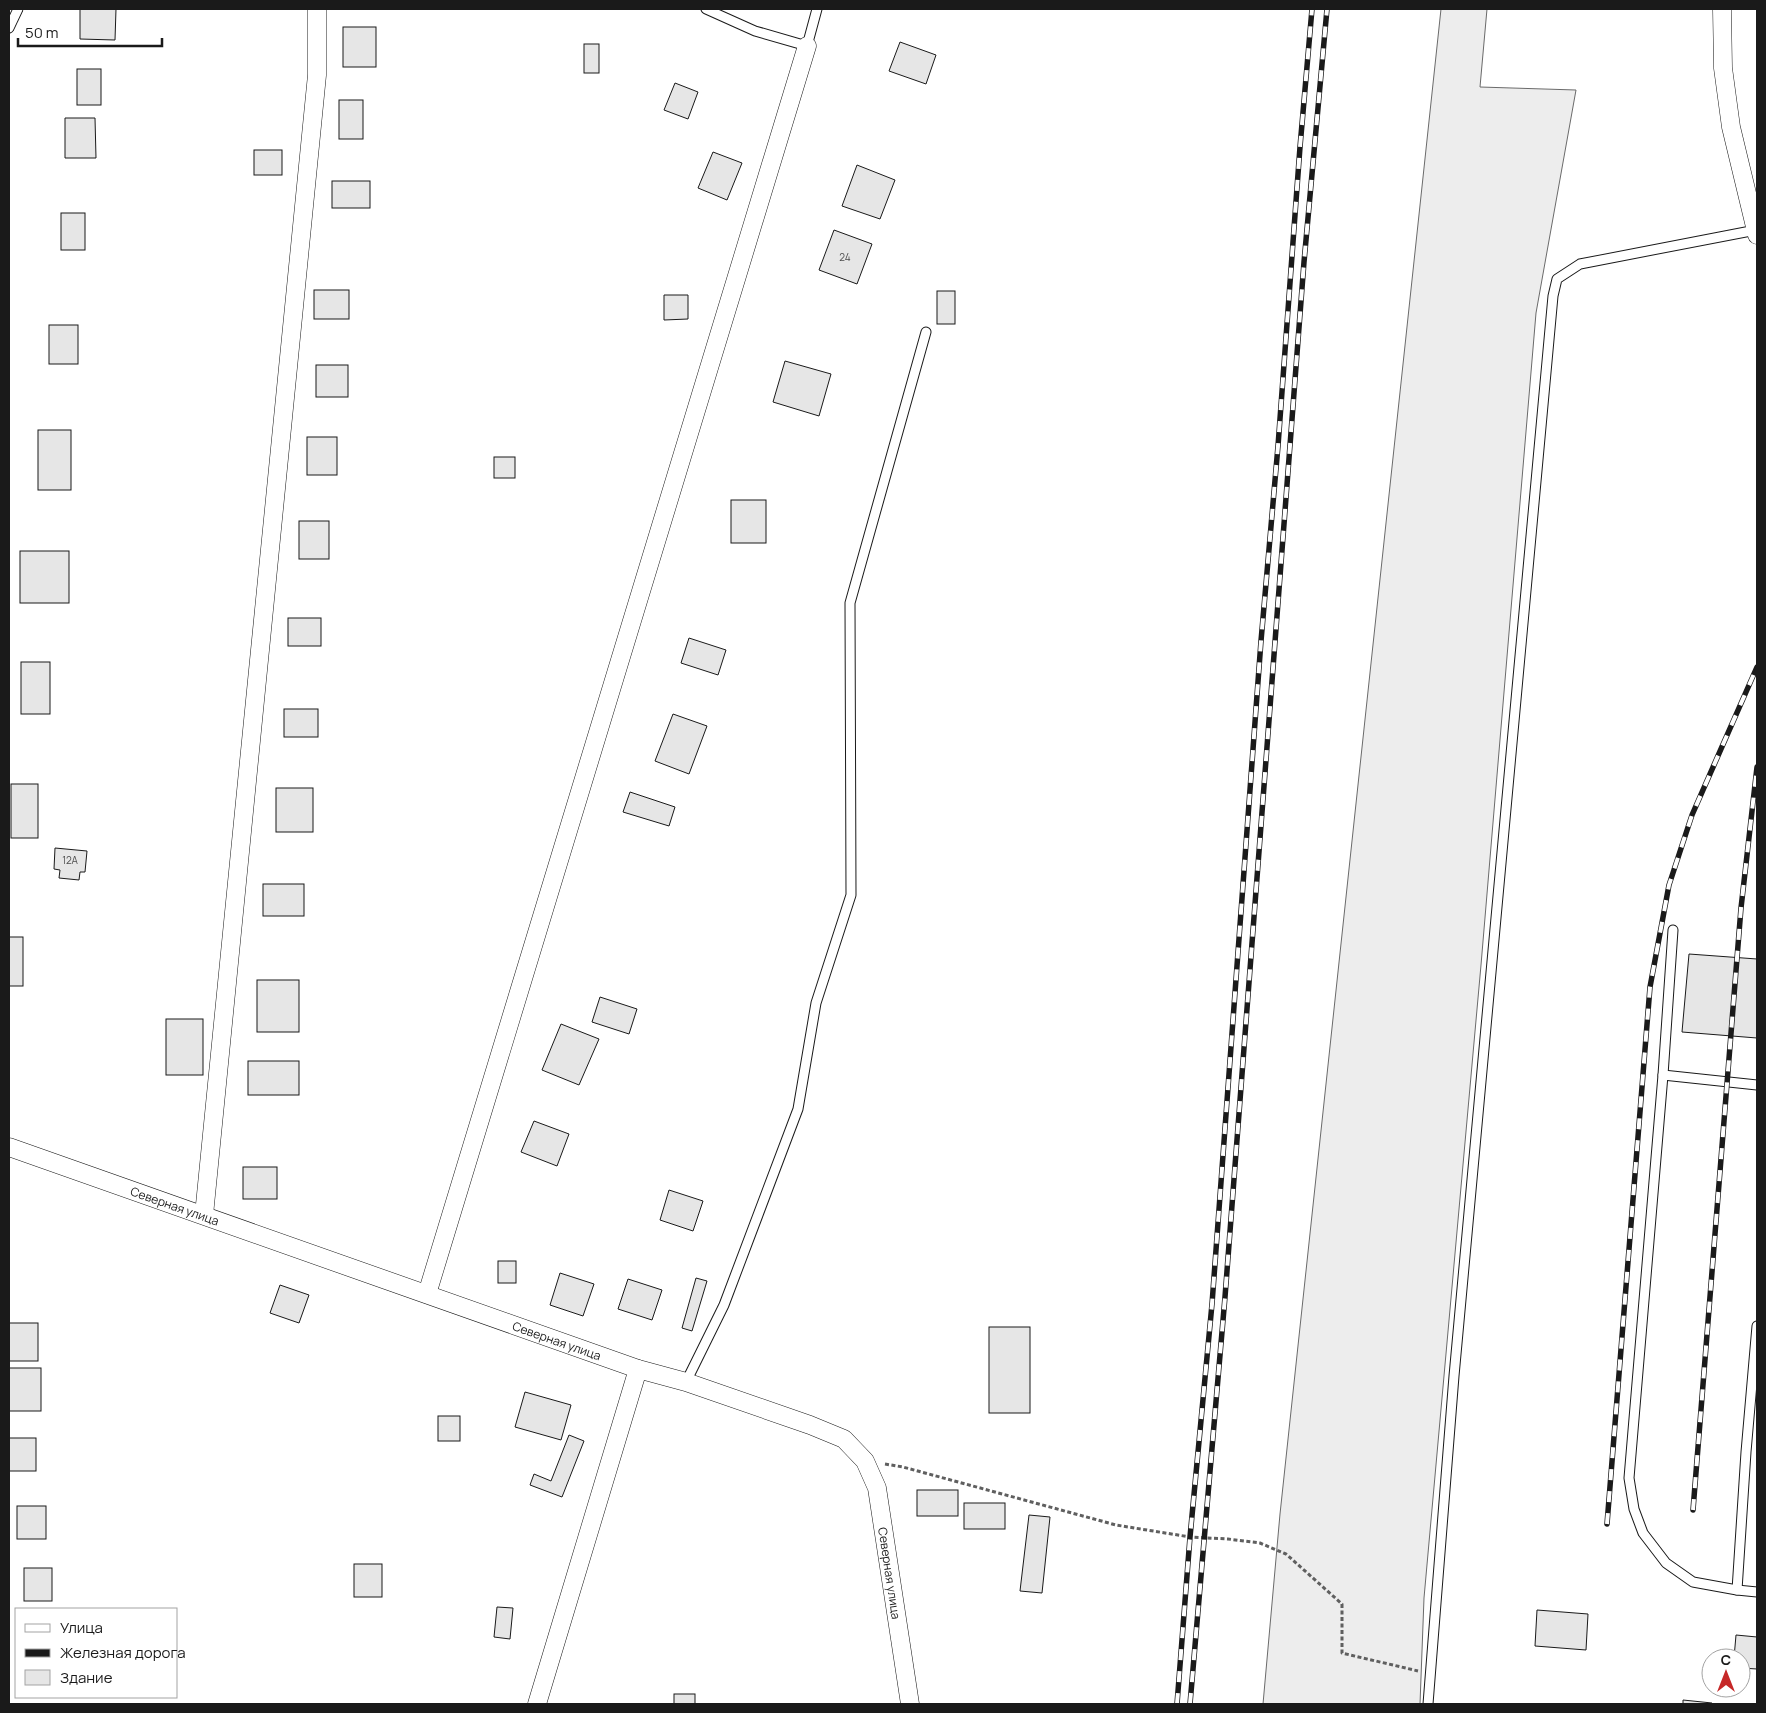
<svg xmlns="http://www.w3.org/2000/svg" width="1766" height="1713" font-family="Manrope,sans-serif">
  <style>
    .built { fill: #ededed; stroke: #6a6a6a }
    .building { fill: #e6e6e6; stroke: #1a1a1a }
    .lines { fill: none; stroke-linecap: round; stroke-linejoin: round }
    .lane-casing { stroke: #1a1a1a; stroke-width: 11 }
    .street-casing { stroke: #1a1a1a; stroke-width: 19 }
    .path { stroke: #5f5f5f; stroke-width: 3; stroke-dasharray: 4 2.5; stroke-linecap: butt }
    .lane { stroke: #fff; stroke-width: 9 }
    .street { stroke: #fff; stroke-width: 18 }
    .rail-casing { stroke: #1a1a1a; stroke-width: 5.5 }
    .rail { stroke: #fff; stroke-width: 4; stroke-dasharray: 11; stroke-linecap: butt }
    .labels { text-anchor: middle; dominant-baseline: central; stroke-width: 4; stroke-linejoin: round; paint-order: stroke }
    .number-label { font-size: 10px; fill: #4d4d4d }
    .street-label { font-size: 12px; fill: #1a1a1a; stroke: #fff }
  </style>
  <rect width="100%" height="100%" fill="#fff"/>
  <path class="built" d="M1441,9H1487L1480,87L1576,90L1536,313L1481,965L1424,1598L1420,1704H1263L1280,1514Z"/>
  <g class="building">
    <path d="M80,9H116L115,40L80,39Z"/>
    <rect x="343" y="27" width="33" height="40"/>
    <path d="M900,42L936,55L926,84L889,71Z"/>
    <rect x="584" y="44" width="15" height="29"/>
    <rect x="77" y="69" width="24" height="36"/>
    <path d="M675,83L698,92L688,119L664,110Z"/>
    <rect x="339" y="100" width="24" height="39"/>
    <path d="M65,118H95L96,158H65Z"/>
    <rect x="254" y="150" width="28" height="25"/>
    <path d="M713,152L742,163L727,200L698,188Z"/>
    <path d="M857,165L895,180L880,219L842,206Z"/>
    <rect x="332" y="181" width="38" height="27"/>
    <rect x="61" y="213" width="24" height="37"/>
    <path d="M834,230L872,244L857,284L819,270Z"/>
    <rect x="314" y="290" width="35" height="29"/>
    <rect x="937" y="291" width="18" height="33"/>
    <path d="M664,295H688V319L664,320Z"/>
    <rect x="49" y="325" width="29" height="39"/>
    <path d="M785,361L831,374L819,416L773,402Z"/>
    <rect x="316" y="365" width="32" height="32"/>
    <rect x="38" y="430" width="33" height="60"/>
    <rect x="307" y="437" width="30" height="38"/>
    <rect x="494" y="457" width="21" height="21"/>
    <rect x="731" y="500" width="35" height="43"/>
    <rect x="299" y="521" width="30" height="38"/>
    <rect x="20" y="551" width="49" height="52"/>
    <rect x="288" y="618" width="33" height="28"/>
    <path d="M689,638L726,650L718,675L681,663Z"/>
    <rect x="21" y="662" width="29" height="52"/>
    <rect x="284" y="709" width="34" height="28"/>
    <path d="M673,714L707,726L689,774L655,761Z"/>
    <rect x="11" y="784" width="27" height="54"/>
    <rect x="276" y="788" width="37" height="44"/>
    <path d="M630,792L675,807L669,826L623,812Z"/>
    <path d="M55,848L87,851L85,872H80L79,880L59,878L60,870L54,869Z"/>
    <rect x="263" y="884" width="41" height="32"/>
    <rect x="9" y="937" width="14" height="49"/>
    <path d="M1689,954L1757,959V1038L1682,1032Z"/>
    <rect x="257" y="980" width="42" height="52"/>
    <path d="M600,997L637,1009L629,1034L592,1022Z"/>
    <rect x="166" y="1019" width="37" height="56"/>
    <path d="M561,1024L599,1039L579,1085L542,1070Z"/>
    <rect x="248" y="1061" width="51" height="34"/>
    <path d="M534,1121L569,1134L557,1166L521,1152Z"/>
    <rect x="243" y="1167" width="34" height="32"/>
    <path d="M669,1190L703,1201L693,1231L660,1220Z"/>
    <rect x="498" y="1261" width="18" height="22"/>
    <path d="M560,1273L594,1284L583,1316L550,1305Z"/>
    <path d="M696,1278L707,1281L692,1331L682,1328Z"/>
    <path d="M628,1279L662,1290L652,1320L618,1309Z"/>
    <path d="M280,1285L309,1295L299,1323L270,1313Z"/>
    <rect x="9" y="1323" width="29" height="38"/>
    <rect x="989" y="1327" width="41" height="86"/>
    <rect x="9" y="1368" width="32" height="43"/>
    <path d="M525,1392L571,1405L561,1440L515,1427Z"/>
    <rect x="438" y="1416" width="22" height="25"/>
    <path d="M569,1435L584,1441L562,1497L530,1485L534,1474L551,1481Z"/>
    <rect x="9" y="1438" width="27" height="33"/>
    <rect x="917" y="1490" width="41" height="26"/>
    <rect x="964" y="1503" width="41" height="26"/>
    <rect x="17" y="1506" width="29" height="33"/>
    <path d="M1029,1515L1050,1517L1042,1593L1020,1591Z"/>
    <rect x="354" y="1564" width="28" height="33"/>
    <rect x="24" y="1568" width="28" height="33"/>
    <path d="M497,1607L513,1608L510,1639L494,1637Z"/>
    <path d="M1537,1610L1588,1614L1586,1650L1535,1646Z"/>
    <path d="M1736,1635L1757,1637V1669L1741,1668V1658H1734Z"/>
    <rect x="674" y="1694" width="21" height="10"/>
    <path d="M1683,1700L1712,1703V1704H1683Z"/>
  </g>
  <g class="lines">
    <defs>
      <g id="lane">
        <path d="M706,9L755,31L807,46L817,9"/>
        <path d="M9,28L18,9"/>
        <path d="M1673,930L1663,1075L1629,1478L1634,1509L1643,1533L1666,1563L1693,1582L1737,1590L1757,1592"/>
        <path d="M1663,1075L1757,1085"/>
        <path d="M686,1382L724,1305L798,1109L816,1003L851,895L850,603L926,332"/>
        <path d="M1737,1590L1746,1452L1757,1326"/>
        <path d="M1428,1704L1454,1376L1553,296L1557,279L1580,264L1756,230"/>
      </g>
      <g id="street">
        <path d="M1722,9L1723,68L1731,127L1757,235"/>
        <path id="s1" d="M9,1147L638,1369L686,1382L810,1425L844,1439L865,1461L877,1488L910,1704"/>
        <path d="M204,1215L317,75V9"/>
        <path d="M427,1294L807,46"/>
        <path d="M537,1704L638,1369"/>
      </g>
    </defs>
    <use href="#lane" class="lane-casing"/>
    <use href="#street" class="street-casing"/>
    <path class="path" d="M885,1464L903,1467L1116,1525L1190,1537L1228,1539L1260,1543L1286,1554L1342,1604V1653L1418,1671"/>
    <use href="#lane" class="lane"/>
    <use href="#street" class="street"/>
    <defs>
      <g id="rail">
        <path d="M1693,1510L1741,908L1757,767"/>
        <path d="M1607,1524L1650,987L1669,885L1692,815L1757,667"/>
        <path d="M1177,1704L1190,1537L1212,1304L1261,641L1278,446L1300,147L1312,9"/>
        <path d="M1190,1704L1225,1297L1304,262L1327,9"/>
      </g>
    </defs>
    <use href="#rail" class="rail-casing"/>
    <use href="#rail" class="rail"/>
  </g>
  <g class="labels">
    <g class="number-label">
      <text x="845" y="257">24</text>
      <text x="70" y="860">12А</text>
    </g>
    <g class="street-label">
      <text stroke="none"><textPath href="#s1" startOffset="176">Северная улица</textPath></text>
      <text stroke="none"><textPath href="#s1" startOffset="581">Северная улица</textPath></text>
      <text stroke="none"><textPath href="#s1" startOffset="1031">Северная улица</textPath></text>
    </g>
  </g>
  <rect width="1766" height="1713" fill="none" stroke="#1a1a1a" stroke-width="20"/>
  <rect x="15" y="1608" width="162" height="90" fill="#ffffff" stroke="#a3a3a3"/>
  <rect x="25" y="1624" width="25" height="8" fill="#ffffff" stroke="#a3a3a3"/>
  <text x="60" y="1633" font-size="15" fill="#1a1a1a">Улица</text>
  <rect x="25" y="1649" width="25" height="8" fill="#1a1a1a" stroke="#a3a3a3"/>
  <text x="60" y="1658" font-size="15" fill="#1a1a1a">Железная дорога</text>
  <rect x="25" y="1670" width="25" height="15" fill="#e6e6e6" stroke="#a3a3a3"/>
  <text x="60" y="1683" font-size="15" fill="#1a1a1a">Здание</text>
  <g transform="translate(1726 1673)"><circle r="24" fill="#ffffff" stroke="#a3a3a3"/>
  <path d="M0-4L9 19L0 12L-9 19Z" fill="#c62828"/>
  <text y="-8" font-size="14" font-weight="bold" text-anchor="middle" fill="#1a1a1a">С</text>
  </g>
  <path d="M18 38v8h144v-8" fill="none" stroke="#1a1a1a" stroke-width="2.5"/>
  <text x="25" y="38" font-size="15" fill="#1a1a1a" stroke="#ffffff" stroke-width="4" paint-order="stroke">50 m</text>
</svg>
